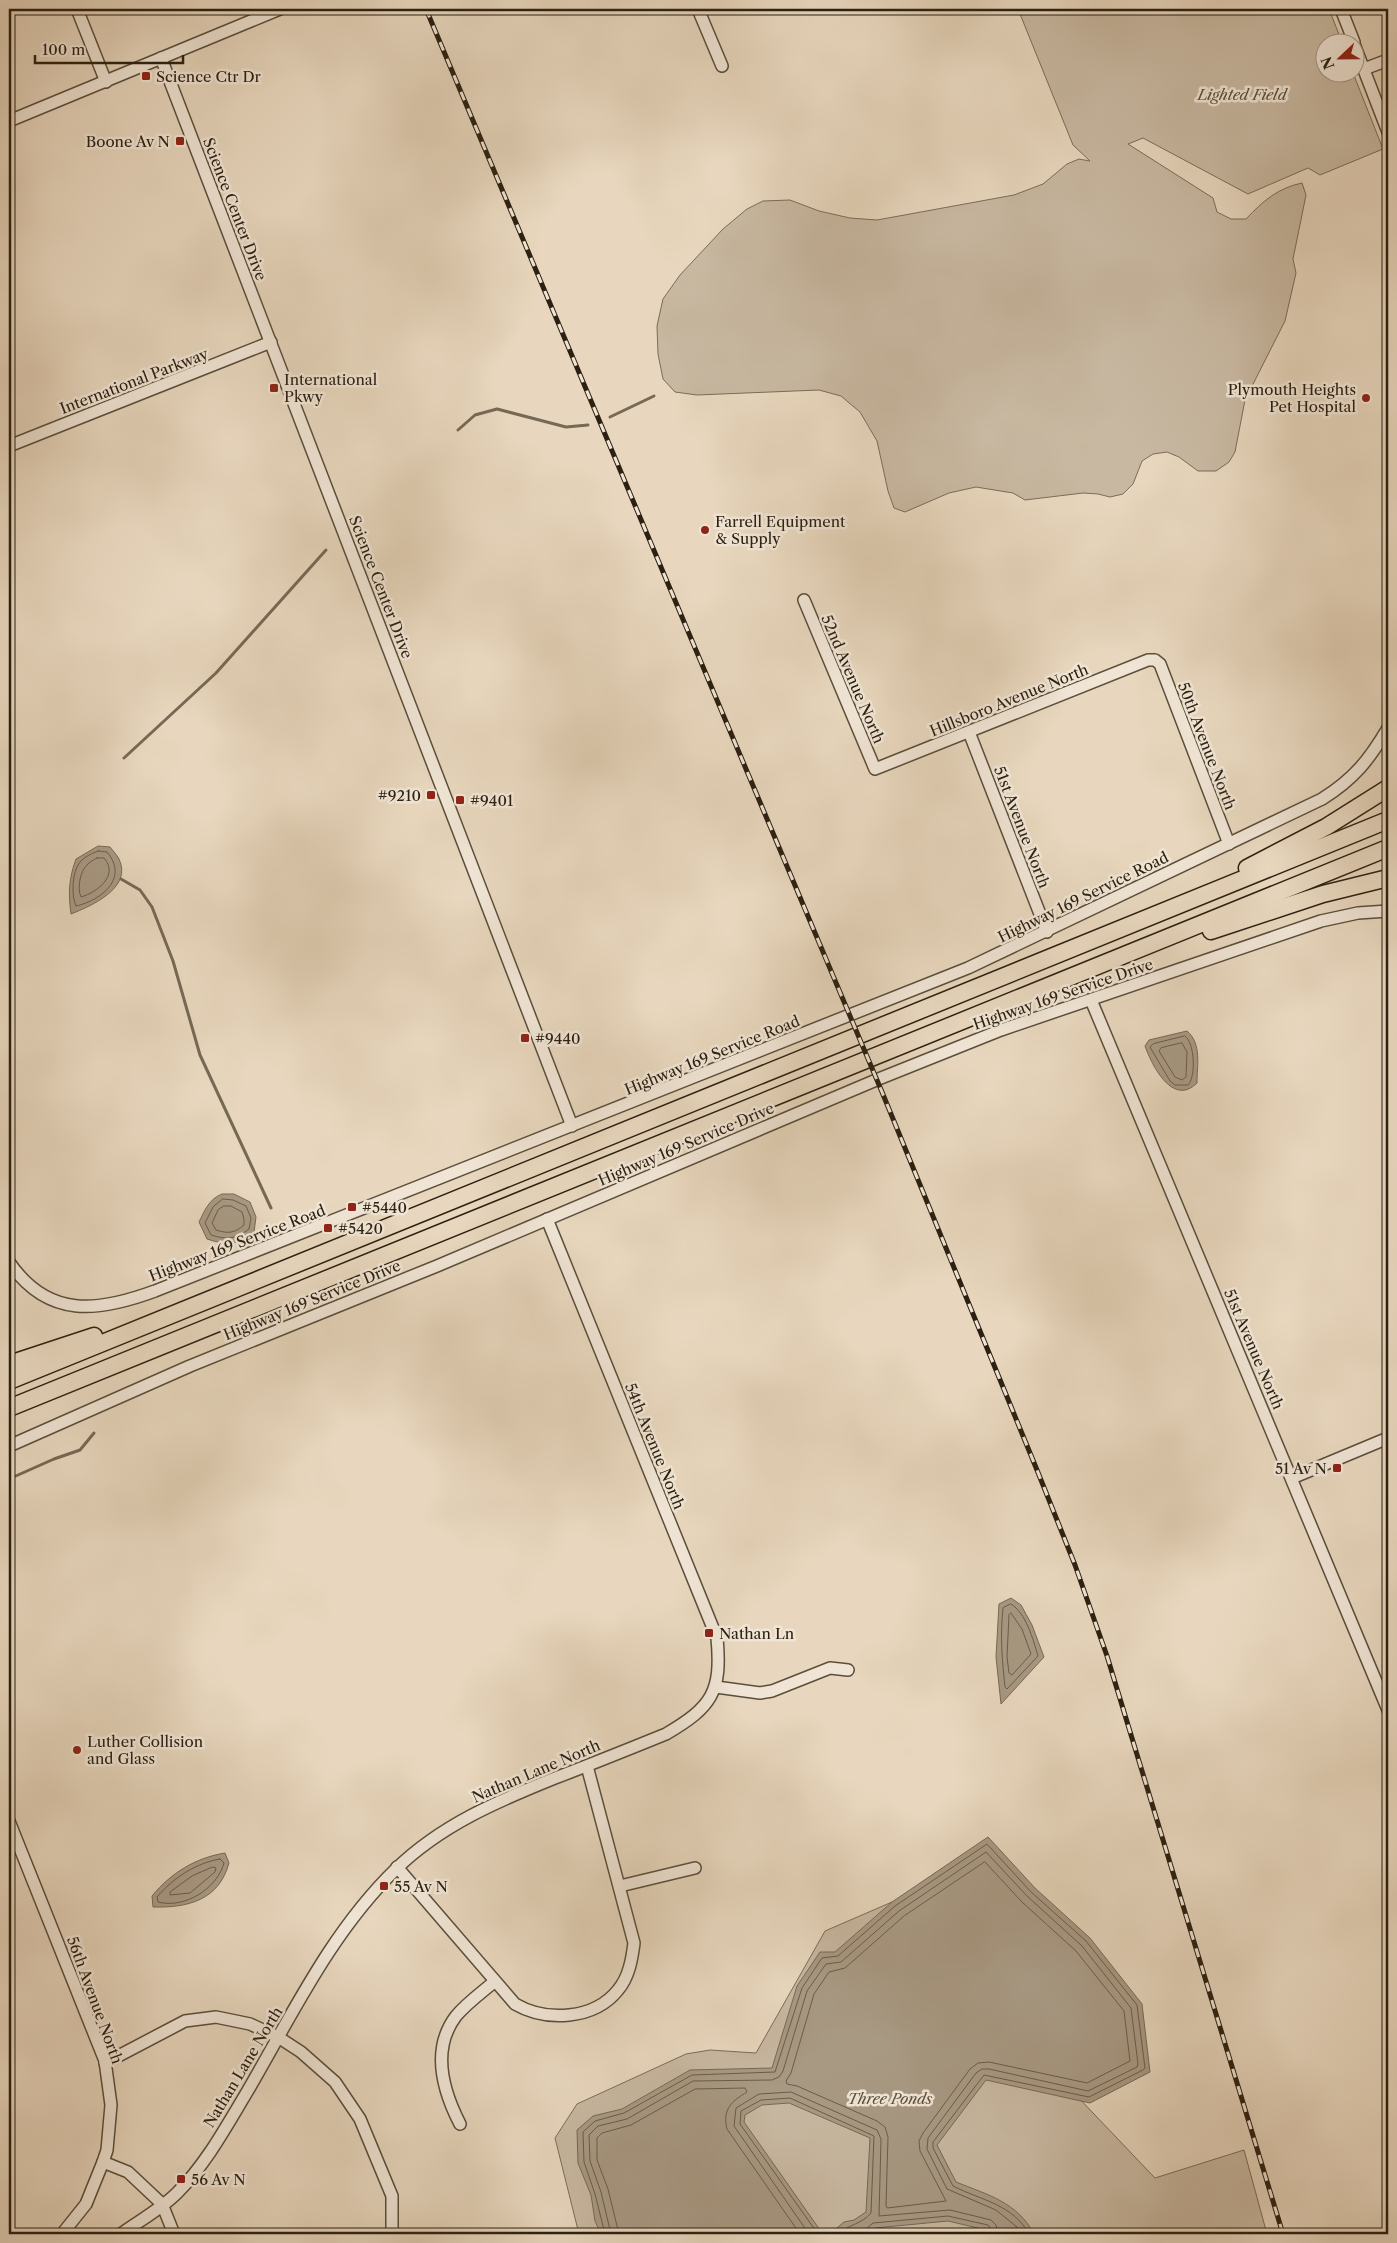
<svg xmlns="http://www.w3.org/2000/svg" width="1397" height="2243" font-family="'Libre Caslon Text',serif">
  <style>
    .green { fill: #c8b8a1; stroke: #7a6c59 }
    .water { fill: #a89983; stroke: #766955; fill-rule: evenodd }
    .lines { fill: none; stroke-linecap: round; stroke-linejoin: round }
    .shore { stroke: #6a5c4a; stroke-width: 1 }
    .stream { stroke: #766955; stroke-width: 3 }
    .minor-casing { stroke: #5a4e3c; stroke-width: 14 }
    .highway-casing { stroke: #2b2011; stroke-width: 19 }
    .minor { stroke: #f0e5d5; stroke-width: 11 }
    .highway { stroke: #e8d7be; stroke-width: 16 }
    .rail-casing { stroke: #2b2011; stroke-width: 5 }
    .rail { stroke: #f0e5d5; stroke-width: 3; stroke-dasharray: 9; stroke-linecap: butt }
    .poi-dot { fill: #8f2418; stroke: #f0e5d5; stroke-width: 2 }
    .labels { text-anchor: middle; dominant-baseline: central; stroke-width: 5; stroke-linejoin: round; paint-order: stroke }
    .poi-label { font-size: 15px; fill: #2b2011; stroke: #f0e5d5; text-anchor: start }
    .park-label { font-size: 15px; font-style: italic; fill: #5a4e3c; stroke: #f0e5d5 }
    .street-label { font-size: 15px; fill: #2b2011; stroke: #f0e5d5 }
  </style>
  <rect width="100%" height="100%" fill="#e8d7be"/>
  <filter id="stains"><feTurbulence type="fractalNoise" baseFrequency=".004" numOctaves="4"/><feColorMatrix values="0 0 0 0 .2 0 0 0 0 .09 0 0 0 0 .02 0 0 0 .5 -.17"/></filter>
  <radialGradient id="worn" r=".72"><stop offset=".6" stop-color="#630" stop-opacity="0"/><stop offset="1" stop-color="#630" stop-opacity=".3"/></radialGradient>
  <g class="green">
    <path d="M1018,9H1329L1342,42H1324V72L1353,73L1383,149L1320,175L1308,168L1248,194L1143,138L1128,144L1213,198L1217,212L1231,219H1246C1263,201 1278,188 1302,183L1306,195L1293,259L1296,273L1285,321L1245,400L1235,452L1229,462L1216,471H1198L1179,457L1167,452L1153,454L1142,461L1133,484L1123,494L1110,497L1098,494L1083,493L1025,500L1013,493L976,487L949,493L905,512L894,508L888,491L877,441L860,412L841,396L819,390L697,395L675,392L663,379L658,354L657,326L663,299L680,275L723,229L747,209L763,201L790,200L819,211L850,218L877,220L1014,195L1043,184L1067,164L1079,159L1090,161L1073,145Z"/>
    <path d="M892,1902L1155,2178L1244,2150L1267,2234H579L555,2138L577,2104L686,2054L710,2050L756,2053L825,1931Z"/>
  </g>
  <g class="water">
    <path d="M98,846L110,847C113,851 117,855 119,859C133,888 91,906 71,914C68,893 69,878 76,859Z"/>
    <path d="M1187,1031C1202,1044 1197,1065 1197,1083C1173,1107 1152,1066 1145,1046L1149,1040Z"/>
    <path d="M222,1194H234L250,1202L256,1217L254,1232C235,1245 229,1246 207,1239L199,1222C205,1210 209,1199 222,1194Z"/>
    <path d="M1011,1598L1021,1605L1032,1625L1044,1657L1001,1704L996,1657L999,1604Z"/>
    <path d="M988,1837L1035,1888L1090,1938L1142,2004L1150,2072L1090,2103L986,2080L937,2145L956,2182C988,2195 1017,2202 1034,2234H987L986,2230L948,2221L875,2228L867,2234H601L595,2221L591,2195L578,2163L577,2130L593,2116L622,2109L690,2070L772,2068L797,1986L820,1952H835L892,1902ZM789,2103L870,2138L866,2212L854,2220L844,2222L831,2233L820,2230L744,2122L745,2115L762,2105Z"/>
    <path d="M225,1853L229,1863C219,1900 188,1908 153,1907L152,1896C171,1873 195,1858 225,1853Z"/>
  </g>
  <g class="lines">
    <g class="shore">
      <path d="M98,851L107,852C129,878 102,900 76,906C71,895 72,872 80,862C84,857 93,853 98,851Z"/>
      <path d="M97,858H104C119,875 98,892 81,897C77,889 80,871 87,865C89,862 94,860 97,858Z"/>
      <path d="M1185,1036C1195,1043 1196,1077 1188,1085H1175L1170,1081L1150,1047L1153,1044Z"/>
      <path d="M1182,1043L1187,1052L1186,1077L1182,1080L1175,1077L1159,1051L1161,1048Z"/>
      <path d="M223,1199L233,1200L246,1206L251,1218L249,1229C236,1239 227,1240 211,1235L205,1223L213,1207Z"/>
      <path d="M224,1206H231L242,1212L244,1219V1225C235,1233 228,1234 216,1230L212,1223L218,1210Z"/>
      <path d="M1011,1604C1026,1613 1033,1639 1038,1656L1007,1689L1005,1687C1002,1658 1000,1638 1003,1608Z"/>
      <path d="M1011,1613L1022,1629L1031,1654L1012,1675L1009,1673L1007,1657L1009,1615Z"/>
      <path d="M220,1859L224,1863C217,1889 184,1909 158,1902L157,1897C173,1878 196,1863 220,1859Z"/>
      <path d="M985,1862L1022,1902L1076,1951L1124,2011L1130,2061L1087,2083L989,2062L978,2063L970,2069L923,2133L919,2141L920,2151L946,2201L887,2208L886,2205L888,2137L885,2127L877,2121L797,2086L787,2084L786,2081L791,2073L814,1994L829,1972L845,1968L904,1916Z"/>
      <path d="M213,1867L216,1868L215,1872L190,1893L170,1895V1892L192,1876Z"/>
      <path d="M605,2234L595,2194L584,2162L583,2132L595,2121L624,2113L692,2075L775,2072L802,1988L822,1958L838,1956L895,1906L987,1844L1031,1892L1086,1941L1137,2005L1145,2068L1143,2070L1089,2097L984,2075L933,2142V2148L953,2186C980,2200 1013,2204 1029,2234"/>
      <path d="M611,2234L601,2192L590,2161L589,2135L598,2126L627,2119L693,2081L772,2080L779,2077L783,2071L807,1991L826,1964L841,1962L899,1911L986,1852L1027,1896L1082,1946L1131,2008L1138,2064L1137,2067L1088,2091L989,2069H982L976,2073L928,2138L927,2149L947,2189L996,2210L1017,2227L1021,2234"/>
      <path d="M619,2234L608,2189L597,2160V2138L602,2133L631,2125L695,2089L745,2088L747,2092C732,2101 722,2109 727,2129L800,2234"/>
      <path d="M809,2234L734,2126L736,2108L759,2094L791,2092L877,2130L881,2139L879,2216L950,2210L991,2220L996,2225L998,2234"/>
      <path d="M818,2234L740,2124L741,2111L761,2100L790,2098L874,2136L871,2213C862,2224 848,2225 837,2234"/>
      <path d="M864,2234L866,2229L873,2223L948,2216L988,2225L991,2229L992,2234"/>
    </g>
    <g class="stream">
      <path d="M610,417L654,396"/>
      <path d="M458,430L475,415L497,409L566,427L588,425"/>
      <path d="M124,758L216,673L326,550"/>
      <path d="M121,879L140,890L152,907L173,961L200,1055L271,1208"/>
      <path d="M9,1479L54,1459L80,1450L94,1433"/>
    </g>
    <defs>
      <g id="minor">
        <path d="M77,9L106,82"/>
        <path d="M698,9L722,66"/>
        <path d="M1341,9L1354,42"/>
        <path d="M1354,44L1388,132"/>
        <path d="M161,58L572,1126"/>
        <path d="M1364,69L1388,60"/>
        <path d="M9,121L280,9"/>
        <path d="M9,446L271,342"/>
        <path d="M804,600L875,769L1148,660H1155L1160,664L1229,844"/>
        <path d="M969,732L1047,932"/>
        <path d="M1091,1000L1388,1710"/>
        <path d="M9,1262C48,1319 98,1312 155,1291L968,968L1322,799C1354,779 1369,760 1388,728"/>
        <path d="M9,1446L190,1366L437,1266L881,1078L1001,1030L1321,921L1358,913L1388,911"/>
        <path d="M1292,1478L1388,1438"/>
        <path d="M716,1687L760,1693L772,1691L830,1668L848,1670"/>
        <path d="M9,1821L105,2061L111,2105L107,2150L103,2162L86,2204L62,2234"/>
        <path d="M397,1867L515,2004C546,2022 594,2020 618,1990C629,1977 632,1959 634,1943L587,1766"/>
        <path d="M620,1886L695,1868"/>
        <path d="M105,2063L185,2021L216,2017L250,2024L278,2037L301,2052L335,2082L360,2119L392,2196V2234"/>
        <path d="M460,2124C443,2091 431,2049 456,2016C467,2003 481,1993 494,1982"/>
        <path d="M103,2162L128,2172L162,2204L174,2234"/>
        <path d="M121,2234C139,2221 161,2209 177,2193C206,2164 226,2127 247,2092C292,2015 331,1932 396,1869C441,1825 498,1801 555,1778C592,1764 629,1749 666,1734C712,1707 722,1692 717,1638L547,1219"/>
      </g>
      <g id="highway">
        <path d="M1247,868L1326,827L1388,788"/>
        <path d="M1211,931L1323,894L1388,878"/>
        <path d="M9,1364L94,1336"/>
        <path d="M9,1381L1388,820"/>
        <path d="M9,1408L1388,848"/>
      </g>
    </defs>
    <use href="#minor" class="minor-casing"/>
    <use href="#highway" class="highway-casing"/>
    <use href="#minor" class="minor"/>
    <use href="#highway" class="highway"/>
    <defs>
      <path id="rail" d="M426,9L882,1092L1037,1470L1075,1565L1107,1656L1283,2234"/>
    </defs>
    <use href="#rail" class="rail-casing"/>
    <use href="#rail" class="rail"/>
  </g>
  <g class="poi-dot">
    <rect x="141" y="71" width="10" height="10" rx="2.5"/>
    <rect x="175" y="136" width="10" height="10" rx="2.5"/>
    <rect x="269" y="383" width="10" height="10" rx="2.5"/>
    <circle cx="1366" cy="398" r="5"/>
    <circle cx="705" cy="530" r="5"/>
    <rect x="426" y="790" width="10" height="10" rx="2.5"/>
    <rect x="455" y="795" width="10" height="10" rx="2.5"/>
    <rect x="520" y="1033" width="10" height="10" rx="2.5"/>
    <rect x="347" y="1202" width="10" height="10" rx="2.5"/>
    <rect x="323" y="1223" width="10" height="10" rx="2.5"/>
    <rect x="1332" y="1463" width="10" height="10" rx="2.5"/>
    <rect x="704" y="1628" width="10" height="10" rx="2.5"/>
    <circle cx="77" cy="1750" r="5"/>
    <rect x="379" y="1881" width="10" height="10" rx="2.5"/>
    <rect x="176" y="2174" width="10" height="10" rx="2.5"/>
  </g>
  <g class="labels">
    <g class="poi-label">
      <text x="156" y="76">Science Ctr Dr</text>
      <text x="170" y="141" text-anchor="end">Boone Av N</text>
      <text x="284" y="379">International<tspan x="284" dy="17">Pkwy</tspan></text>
      <text x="1356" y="389" text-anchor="end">Plymouth Heights<tspan x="1356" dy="17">Pet Hospital</tspan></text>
      <text x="715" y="521">Farrell Equipment<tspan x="715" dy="17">&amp; Supply</tspan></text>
      <text x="421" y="795" text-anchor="end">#9210</text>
      <text x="470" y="800">#9401</text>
      <text x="535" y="1038">#9440</text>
      <text x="362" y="1207">#5440</text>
      <text x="338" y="1228">#5420</text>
      <text x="1327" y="1468" text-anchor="end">51 Av N</text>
      <text x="719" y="1633">Nathan Ln</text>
      <text x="87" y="1741">Luther Collision<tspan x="87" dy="17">and Glass</tspan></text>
      <text x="394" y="1886">55 Av N</text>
      <text x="191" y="2179">56 Av N</text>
    </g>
    <g class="park-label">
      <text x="1242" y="94">Lighted Field</text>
      <text x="890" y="2098">Three Ponds</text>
    </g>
    <g class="street-label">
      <text transform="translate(235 209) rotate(69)">Science Center Drive</text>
      <text transform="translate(134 381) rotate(-21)">International Parkway</text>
      <text transform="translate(381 587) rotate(69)">Science Center Drive</text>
      <text transform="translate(853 679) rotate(67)">52nd Avenue North</text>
      <text transform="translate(1009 700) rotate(-22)">Hillsboro Avenue North</text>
      <text transform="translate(1207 746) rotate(69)">50th Avenue North</text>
      <text transform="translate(1022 827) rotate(69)">51st Avenue North</text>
      <text transform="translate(1083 897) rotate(-26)">Highway 169 Service Road</text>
      <text transform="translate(1063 994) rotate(-19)">Highway 169 Service Drive</text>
      <text transform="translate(712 1055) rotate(-22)">Highway 169 Service Road</text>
      <text transform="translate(686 1144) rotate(-23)">Highway 169 Service Drive</text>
      <text transform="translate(237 1243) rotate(-21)">Highway 169 Service Road</text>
      <text transform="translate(312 1300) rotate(-22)">Highway 169 Service Drive</text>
      <text transform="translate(1254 1349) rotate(67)">51st Avenue North</text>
      <text transform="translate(655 1446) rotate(68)">54th Avenue North</text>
      <text transform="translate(536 1771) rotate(-23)">Nathan Lane North</text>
      <text transform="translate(95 2000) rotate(70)">56th Avenue North</text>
      <text transform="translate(243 2067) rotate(-59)">Nathan Lane North</text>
    </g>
  </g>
  <rect width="1397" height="2243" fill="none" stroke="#e8d7be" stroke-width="30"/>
  <rect x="10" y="10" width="1377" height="2223" fill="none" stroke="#2b2011" stroke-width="2.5"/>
  <rect x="15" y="15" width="1367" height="2213" fill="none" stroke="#2b2011"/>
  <g transform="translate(1340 58) rotate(248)"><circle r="24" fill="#f0e5d5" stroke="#a19687"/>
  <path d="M0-4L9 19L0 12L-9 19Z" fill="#8f2418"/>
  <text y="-8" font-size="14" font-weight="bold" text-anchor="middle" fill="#2b2011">N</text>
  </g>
  <path d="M35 55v8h148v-8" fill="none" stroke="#2b2011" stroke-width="2.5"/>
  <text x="42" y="55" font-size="15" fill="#2b2011" stroke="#f0e5d5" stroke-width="4" paint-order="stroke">100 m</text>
  <rect width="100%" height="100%" filter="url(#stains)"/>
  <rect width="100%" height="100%" fill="url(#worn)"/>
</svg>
